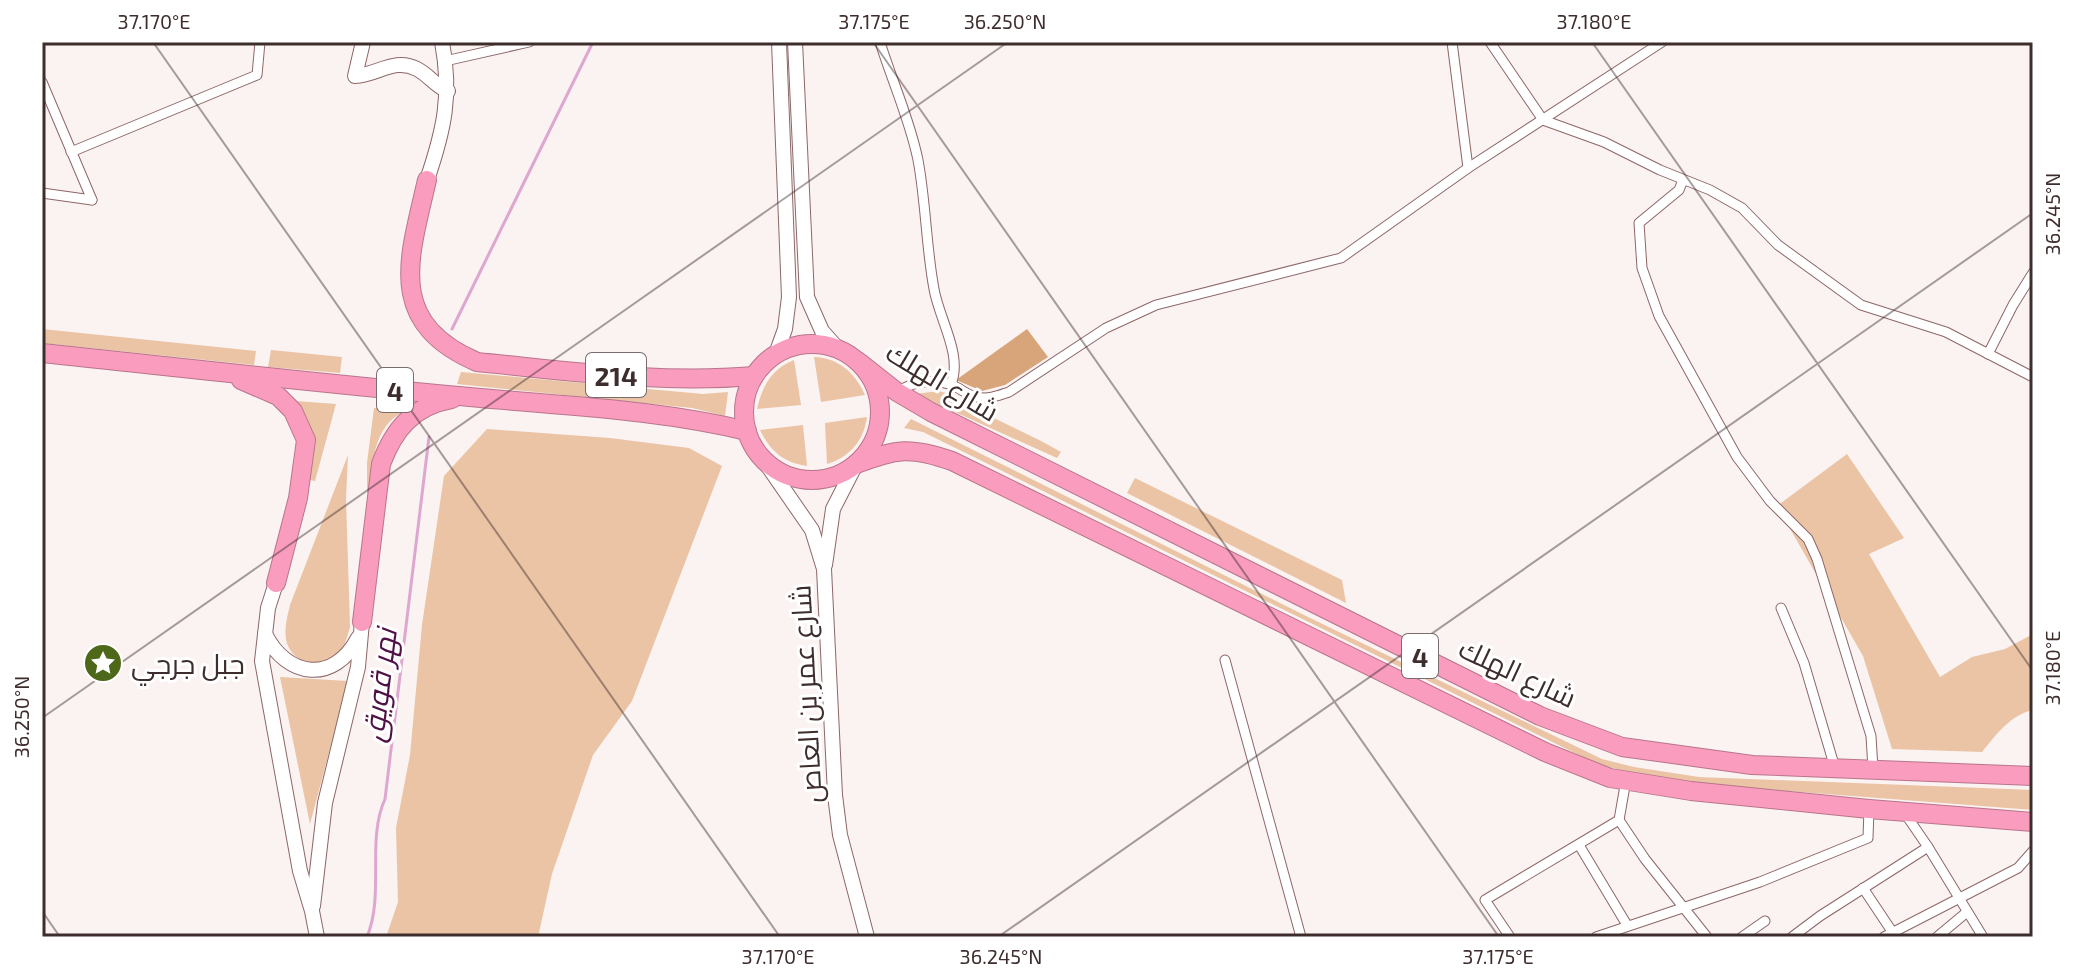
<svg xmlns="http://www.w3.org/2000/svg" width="2075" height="979" font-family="'Exo 2',Cairo,sans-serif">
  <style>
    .green { fill: #eac4a5 }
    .forest { fill: #d8a479 }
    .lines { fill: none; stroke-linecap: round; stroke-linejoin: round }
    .stream { stroke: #dea7d0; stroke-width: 3 }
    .street-casing { stroke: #8d6767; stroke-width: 11 }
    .secondary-casing { stroke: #8d6767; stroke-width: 16 }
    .highway-casing { stroke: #b8758b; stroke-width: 20 }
    .street { stroke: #fff; stroke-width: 9 }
    .secondary { stroke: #fff; stroke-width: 14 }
    .highway { stroke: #fa9cbe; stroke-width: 18 }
    .ticks { fill: none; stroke: #3e2d2d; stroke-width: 2; stroke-opacity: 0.45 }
    .labels { text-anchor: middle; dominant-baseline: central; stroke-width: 6; stroke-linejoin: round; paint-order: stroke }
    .shield { fill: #fff; stroke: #786c6c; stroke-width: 2 }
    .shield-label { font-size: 26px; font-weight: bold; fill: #3e2d2d }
    .street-label { font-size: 28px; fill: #3e2d2d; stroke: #fff }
    .poi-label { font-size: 28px; fill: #3e2d2d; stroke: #fff; text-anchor: start }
    .water-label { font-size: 30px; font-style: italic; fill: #501046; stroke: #fff }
    .neatline { fill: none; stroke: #3e2d2d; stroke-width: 3 }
    .ticks-label { font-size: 20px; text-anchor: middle; fill: #3e2d2d }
  </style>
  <rect width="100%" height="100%" fill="#fbf2f2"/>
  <g class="green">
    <path d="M42,329L256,351L254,365L42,343Z"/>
    <path d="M271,350L342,357L340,373L268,367Z"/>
    <path d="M814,357C839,358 855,373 865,395L821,402Z"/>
    <path d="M794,360L801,405L757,409C762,387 771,369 794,360Z"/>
    <path d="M461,372L703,394L728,392L725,416L692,408L457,384Z"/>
    <path d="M939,391C955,395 965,402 979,410C1006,425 1034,436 1061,452L1057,458L915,394Z"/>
    <path d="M296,401L336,404L315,481L310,480C311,449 317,427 296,401Z"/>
    <path d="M374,408L404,411C372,428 373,463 369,495L367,492V463Z"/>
    <path d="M867,417C864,440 850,457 827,464L825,423Z"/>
    <path d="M911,419L1308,617L1602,759L1634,767L1699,777L2033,790V810L1699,784L1632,773L1597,764L923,432L904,428Z"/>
    <path d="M803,425L807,466C784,463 770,451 760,430Z"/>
    <path d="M487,429L610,438L689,448L722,466L632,701L593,755L552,874L538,937H386L398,902L396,828L410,755L422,625L444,476Z"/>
    <path d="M1847,454L1904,538L1869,554L1940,677L1972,657L2005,649L2033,634V710C2010,715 1996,735 1982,752L1892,749L1863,656L1777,506Z"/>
    <path d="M348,455L346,499L350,627C347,638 343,653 333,660C317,669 297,663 289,648C282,635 287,618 290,605Z"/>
    <path d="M1135,478L1342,580L1346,603L1127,493Z"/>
    <path d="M280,677L348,681L310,824Z"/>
  </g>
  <path class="forest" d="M1027,329L1048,357L1005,385L982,391L956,380Z"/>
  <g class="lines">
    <g class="stream">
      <path d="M452,329L593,42"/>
      <path d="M367,937C385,893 366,841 385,799L429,437"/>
    </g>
    <defs>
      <g id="street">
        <path d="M880,42C892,81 910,120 918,160C926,203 926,246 934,289C939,319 963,355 951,384"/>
        <path d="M1452,42L1468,168"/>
        <path d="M1490,42L1543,120L1604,142L1660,170L1710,190L1742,208L1778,245L1861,305L1946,332L2033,377"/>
        <path d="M445,61L529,42"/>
        <path d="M42,82L92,200"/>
        <path d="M71,152L257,75L260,42"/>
        <path d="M1683,180L1679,190L1639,223L1642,268L1659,316L1737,457L1770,501L1808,539L1817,559L1871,736L1873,769"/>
        <path d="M42,193L92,200"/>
        <path d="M1988,354L2013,305L2033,273"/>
        <path d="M897,392C913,381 935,378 954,386C961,389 969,396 977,397C988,400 1000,395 1009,392L1106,328L1156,305L1341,258L1468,168L1662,42"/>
        <path d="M1781,608L1804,663L1835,768"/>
        <path d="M1225,660L1301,937"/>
        <path d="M1619,820L1645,859L1707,937"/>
        <path d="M1579,845L1627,925"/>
        <path d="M1928,847L1983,937"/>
        <path d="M1863,888L1893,933"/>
        <path d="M1510,937L1485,900L1619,820L1626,780"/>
        <path d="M1596,937L1760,882L1868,838L1869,809"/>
        <path d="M1742,937L1765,921"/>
        <path d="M1792,937L1820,916L1928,847L1904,812"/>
        <path d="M1884,937L2018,868L2033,851"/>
        <path d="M1937,937L1967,912"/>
      </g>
      <g id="secondary">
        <path d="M363,42L355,76C378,75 394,57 417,69C429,75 436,87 448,91"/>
        <path d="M795,42L807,297L822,331L838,349"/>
        <path d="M427,180C444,130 452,95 442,42"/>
        <path d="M776,354L785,329L789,297L779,42"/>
        <path d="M765,462L812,530L824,569L835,795L840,835L867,937"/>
        <path d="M825,565L833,509L856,464"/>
        <path d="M276,583L268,608L262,661L300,871L312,911L317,937"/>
        <path d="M265,634C287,678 334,684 358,638"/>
        <path d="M313,906L325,803L358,667L362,622"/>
      </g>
      <g id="highway">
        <path d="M427,180C409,259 385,322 477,362C570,371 661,384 754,376"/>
        <circle cx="812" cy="412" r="68"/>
        <path d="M42,353C185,368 327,384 470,397C563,406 656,409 747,431"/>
        <path d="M859,362L897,392L931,412L1540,716L1622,747L1752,765L2033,776"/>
        <path d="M241,380L278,396L293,411L306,440L298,498L276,583"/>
        <path d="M856,464C898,449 909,446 952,461L1545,752L1610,778L1691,791L1869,809L2033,822"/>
        <path d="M362,622L381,464C394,429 413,406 452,399"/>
      </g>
    </defs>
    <use href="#street" class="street-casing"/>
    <use href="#secondary" class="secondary-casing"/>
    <use href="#highway" class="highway-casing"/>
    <use href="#street" class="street"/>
    <use href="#secondary" class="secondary"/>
    <use href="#highway" class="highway"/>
  </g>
  <path class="ticks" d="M153,42L780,937M873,42L1499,937M1592,42L2033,671M42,718L1008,42M42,911L60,937M998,937L2033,213"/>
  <defs>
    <symbol id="sight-disc" viewBox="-11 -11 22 22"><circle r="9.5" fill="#4e6819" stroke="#fff"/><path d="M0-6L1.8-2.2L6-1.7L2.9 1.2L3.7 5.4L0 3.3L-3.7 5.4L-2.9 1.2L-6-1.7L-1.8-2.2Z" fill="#fff"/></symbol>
  </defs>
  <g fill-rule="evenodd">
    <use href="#sight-disc" x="81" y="641" width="44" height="44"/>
  </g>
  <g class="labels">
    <g class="shield">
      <rect x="586" y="353" width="60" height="44" rx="6"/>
      <rect x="377" y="368" width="36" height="44" rx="6"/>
      <rect x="1402" y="634" width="36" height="44" rx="6"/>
    </g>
    <g class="shield-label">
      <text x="616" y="375">214</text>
      <text x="395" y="390">4</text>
      <text x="1420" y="656">4</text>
    </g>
    <g class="street-label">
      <text transform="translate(943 381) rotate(31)">شارع الهلك</text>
      <text transform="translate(1518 672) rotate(25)">شارع الهلك</text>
      <text transform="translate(805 694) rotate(-93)">شارع عمر بن العاص</text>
    </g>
    <g class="poi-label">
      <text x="131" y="663">جبل جرجي</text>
    </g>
    <g class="water-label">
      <text transform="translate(378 685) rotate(-83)">نهر قويق</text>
    </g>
  </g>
  <rect width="2075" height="979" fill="none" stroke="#ffffff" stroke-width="88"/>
  <rect x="44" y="44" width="1987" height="891" class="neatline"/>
  <g class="ticks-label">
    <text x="154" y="29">37.170°E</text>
    <text x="874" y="29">37.175°E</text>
    <text x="1005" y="29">36.250°N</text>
    <text x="1594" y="29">37.180°E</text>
    <text transform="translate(2053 214) rotate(-90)" y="7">36.245°N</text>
    <text transform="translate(2053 668) rotate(-90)" y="7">37.180°E</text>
    <text transform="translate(22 717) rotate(-90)" y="7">36.250°N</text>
    <text x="778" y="964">37.170°E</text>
    <text x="1001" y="964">36.245°N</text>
    <text x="1498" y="964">37.175°E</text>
  </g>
</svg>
